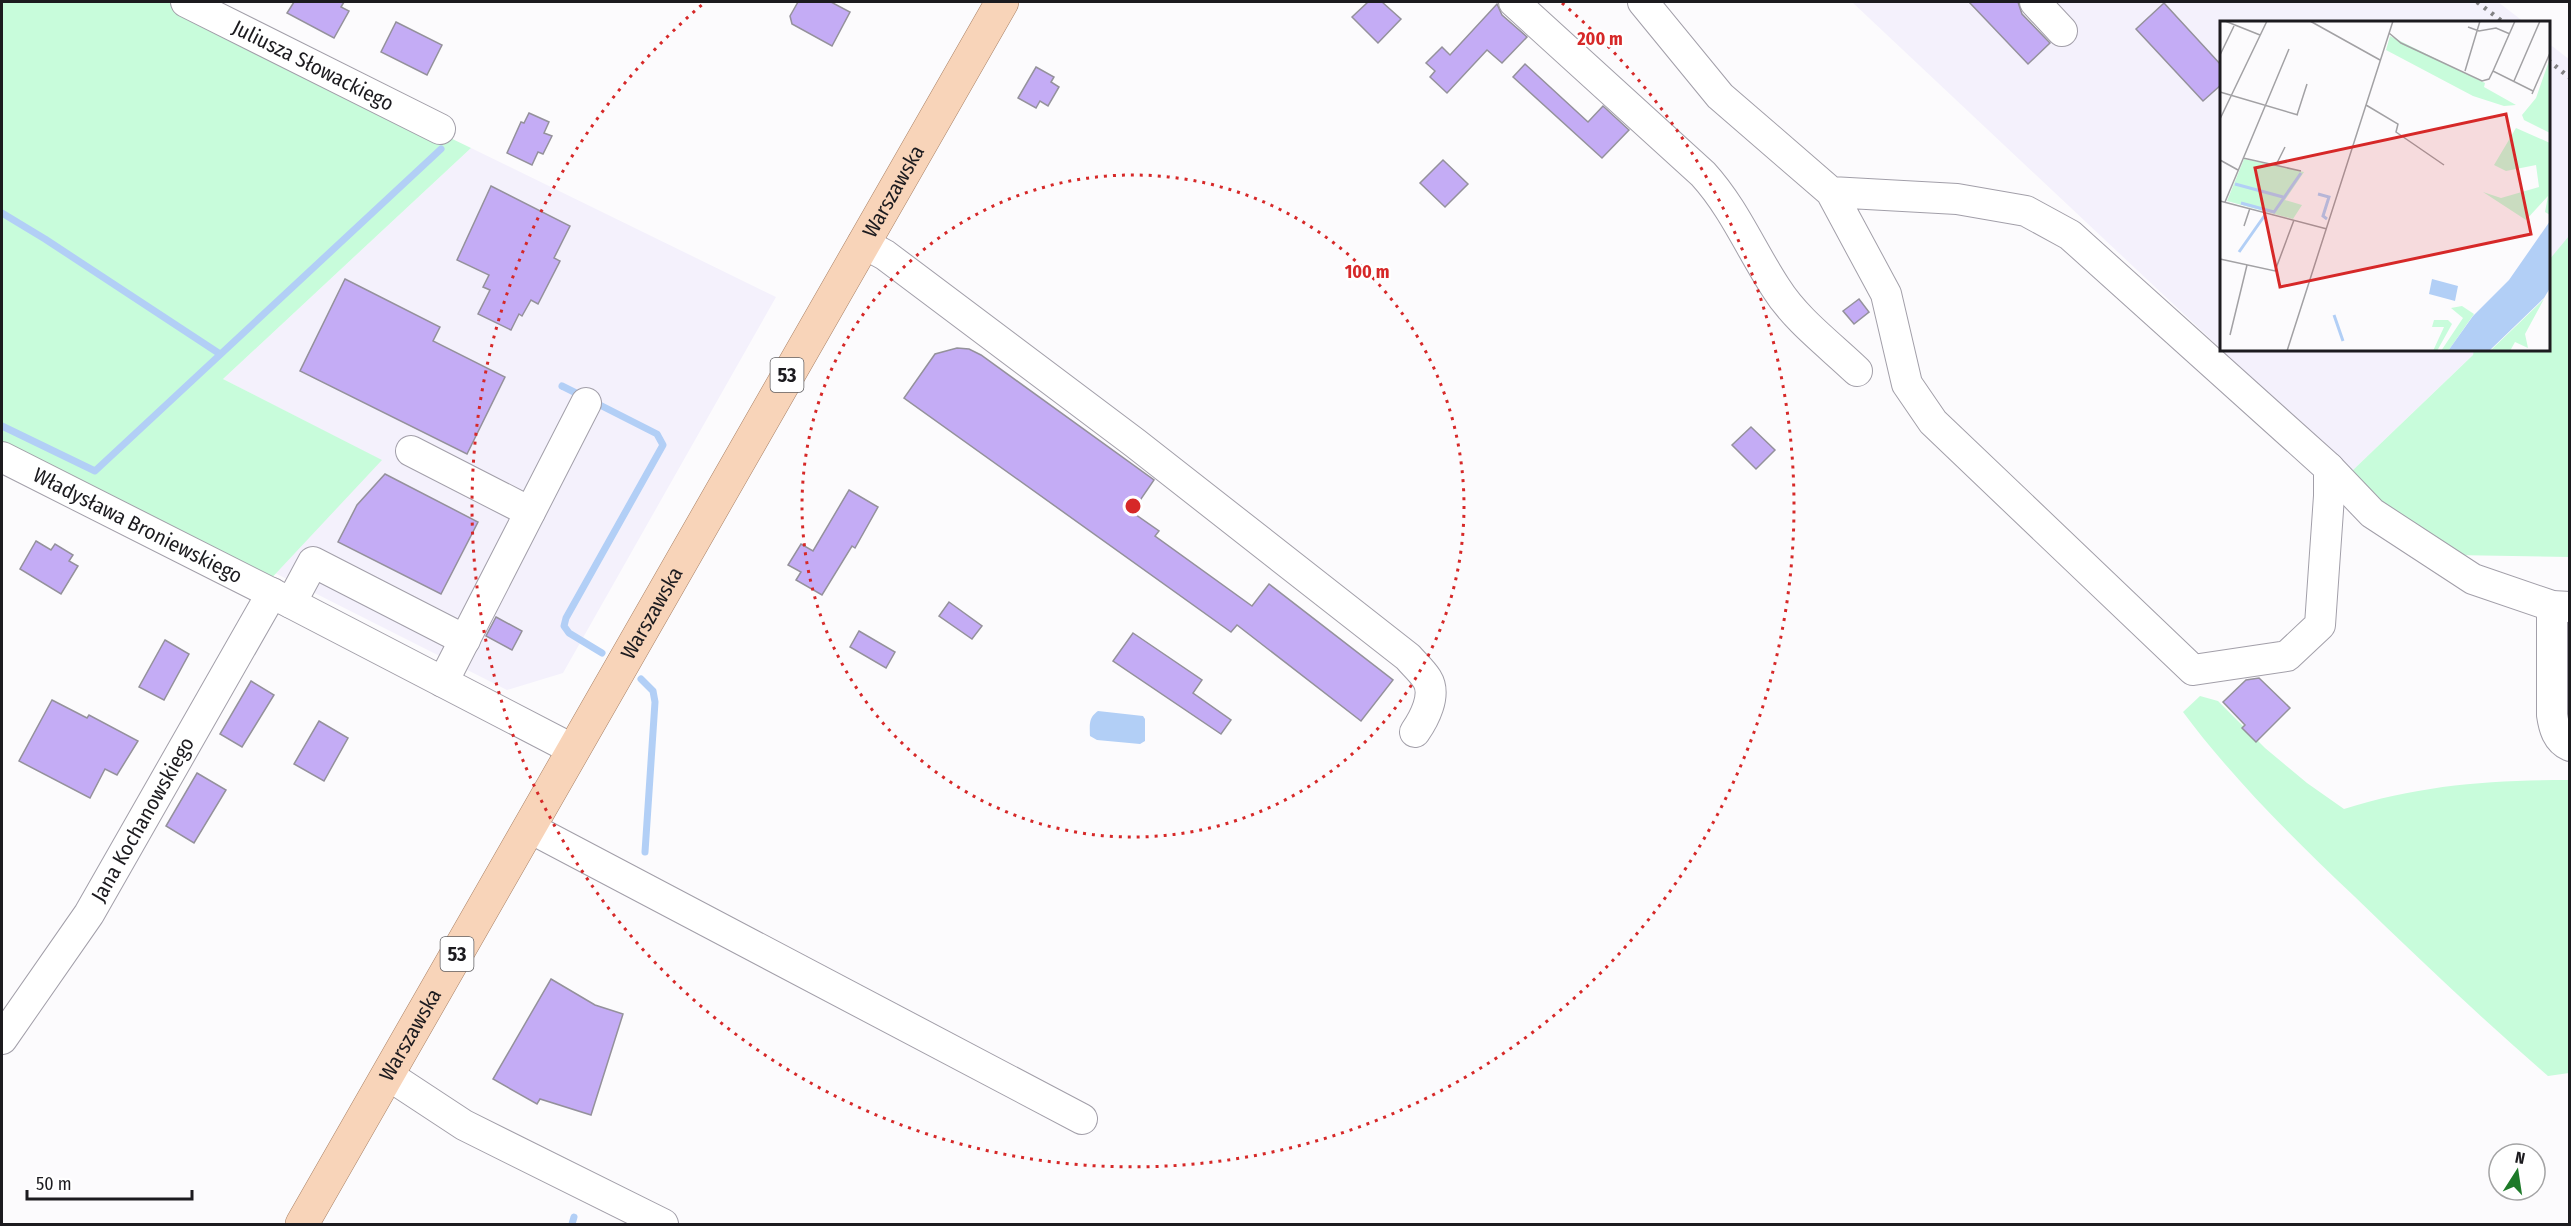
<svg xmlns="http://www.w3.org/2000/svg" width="2571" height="1226" font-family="'Fira Sans Condensed',sans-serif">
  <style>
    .built { fill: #f4f1fc }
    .green { fill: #c8fcdb }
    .water { fill: #b2cff6 }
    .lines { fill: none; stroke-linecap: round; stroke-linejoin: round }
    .stream { stroke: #b2cff6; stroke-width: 7 }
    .building { fill: #c4acf5; stroke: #94919b; stroke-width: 1.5 }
    .minor-casing { stroke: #a29fa9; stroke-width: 32 }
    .major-casing { stroke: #a88065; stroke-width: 34 }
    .minor { stroke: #fff; stroke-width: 30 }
    .major { stroke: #f8d4b9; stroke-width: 33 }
    .rail { stroke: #828184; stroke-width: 4.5; stroke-dasharray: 3 6; stroke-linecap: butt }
    .ring { fill: none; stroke: #d62828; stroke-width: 3; stroke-dasharray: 3 6 }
    .labels { text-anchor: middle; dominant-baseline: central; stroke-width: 5; stroke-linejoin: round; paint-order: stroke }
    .shield { fill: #fff; stroke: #605f62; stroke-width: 1.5 }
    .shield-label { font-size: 20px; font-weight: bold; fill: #1c1b1f }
    .street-label { font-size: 21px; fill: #1c1b1f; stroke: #fff }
    .inset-river { fill: none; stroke: #b2cff6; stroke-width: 3 }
    .inset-road { fill: none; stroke: #a2a1a4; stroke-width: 1.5 }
    .view { fill: #d62828; fill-opacity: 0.15; stroke: #d62828; stroke-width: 3 }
    .inset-edge { fill: none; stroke: #1c1b1f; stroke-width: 3 }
    .centre { fill: #d62828; stroke: #fff; stroke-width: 3 }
    .ring-label { font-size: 18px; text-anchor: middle; font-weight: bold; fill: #d62828; stroke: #fff; stroke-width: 5; stroke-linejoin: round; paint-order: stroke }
  </style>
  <rect width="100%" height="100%" fill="#fcfbfd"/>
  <g class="built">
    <path d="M1852,2H1969L2028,63L2071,23L2051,2H2498L2524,22H2222L2221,349Z"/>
    <path d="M2548,43L2570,60L2569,261L2548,281Z"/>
    <path d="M471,148L776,297L563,673L507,690L275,573L381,460L223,379Z"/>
    <path d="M2222,350H2478L2352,471Z"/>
  </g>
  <g class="green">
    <path d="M2,2H169L471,148L223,379L382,460L266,584L2,450Z"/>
    <path d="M2569,236V557L2453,555L2378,500L2352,471L2473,355L2474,350H2548L2549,260Z"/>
    <path d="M2200,696L2218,701L2265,748L2307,783L2344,809C2420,785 2490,780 2569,780V1073L2548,1076C2481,1018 2417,957 2354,896C2293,838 2233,779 2183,712Z"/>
  </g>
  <path class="water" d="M1098,711L1143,716L1145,719V741L1140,744L1097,740L1090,736C1090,725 1088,718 1098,711Z"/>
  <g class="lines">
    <g class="stream">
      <path d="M2,213L45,239L220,354"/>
      <path d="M562,386L584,397"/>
      <path d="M594,402L657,434L663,445L566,618L564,626L569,633L602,653"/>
      <path d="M2,426L95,471L441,149"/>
      <path d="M641,679L653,691L655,702L645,852"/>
      <path d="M572,1224L574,1217"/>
    </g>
  </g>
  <g class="building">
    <path d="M294,2H344L341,7L349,11L334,38L287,13Z"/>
    <path d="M798,2H831L850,12L832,46L792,24L790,16Z"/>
    <path d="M1368,2H1382L1401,19L1378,43L1352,17Z"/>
    <path d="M1969,2H2018L2022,14L2050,43L2028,64Z"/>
    <path d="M2164,3L2222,66V84L2203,101L2136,29Z"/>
    <path d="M1497,4L1502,15L1527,37L1502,63L1487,50L1447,93L1430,77L1435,71L1426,63L1442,47L1450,55Z"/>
    <path d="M396,22L442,45L427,75L381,52Z"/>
    <path d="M1525,64L1588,122L1603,106L1629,130L1602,158L1513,77Z"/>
    <path d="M1036,67L1054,77L1051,82L1059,87L1048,106L1040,101L1036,108L1018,98Z"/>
    <path d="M529,113L549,122L544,133L552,136L543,154L538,152L532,165L507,153L521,122L524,123Z"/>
    <path d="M1443,160L1468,184L1445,207L1420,183Z"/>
    <path d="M491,186L570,226L554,258L560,261L538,304L531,300L522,316L519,314L511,330L478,314L490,290L483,287L489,275L457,260Z"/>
    <path d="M345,279L440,327L433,341L505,377L467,454L300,371Z"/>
    <path d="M1859,299L1869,312L1854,324L1843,311Z"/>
    <path d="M957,348L969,349L981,355L1154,480L1132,512L1159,531L1155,536L1252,606L1269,584L1393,680L1361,721L1237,625L1231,632L904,398L935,354Z"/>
    <path d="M1751,427L1775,450L1756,469L1732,445Z"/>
    <path d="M385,474L478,522L441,594L338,542L357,505Z"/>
    <path d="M849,490L878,507L855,548L852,546L822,595L796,580L801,572L788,565L801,544L813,551Z"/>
    <path d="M36,541L51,550L55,544L73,555L69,561L78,566L61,594L20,569Z"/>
    <path d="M949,602L982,626L972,639L939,616Z"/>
    <path d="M496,617L522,631L512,650L486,636Z"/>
    <path d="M859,631L895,652L886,668L850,647Z"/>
    <path d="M1133,633L1202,680L1193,693L1231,720L1221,734L1113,661Z"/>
    <path d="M165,640L189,654L164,700L139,687Z"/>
    <path d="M2259,678L2290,708L2256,742L2242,728L2245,725L2223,702L2246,680Z"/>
    <path d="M251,681L274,695L242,747L220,734Z"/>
    <path d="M52,700L87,718L89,715L138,741L117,775L105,769L90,798L19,761Z"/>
    <path d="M319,721L348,738L324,781L294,764Z"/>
    <path d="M197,773L226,790L194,843L166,826Z"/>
    <path d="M551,979L595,1005L623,1014L591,1115L540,1099L537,1104L493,1079Z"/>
  </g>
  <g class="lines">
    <defs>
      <g id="minor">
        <path id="s1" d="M186,2L440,129"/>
        <path d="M1514,2L1703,174C1734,208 1751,250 1776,288C1796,320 1830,345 1857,371"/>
        <path d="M1643,2L1720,96L1831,192L1886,294L1907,384L1933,422L2193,670L2287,656L2320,625L2329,496V468L2070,235L2026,211L1957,199L1831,192"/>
        <path d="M2035,2L2062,31"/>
        <path d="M863,243L885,255L1135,443L1408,657C1414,664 1422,671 1427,679C1437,695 1424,719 1415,732"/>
        <path d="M411,451L530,512"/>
        <path id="s2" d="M2,457L291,603L574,750"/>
        <path d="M2329,468L2372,513L2473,579L2552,606L2570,607"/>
        <path d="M291,603L313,562L465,640"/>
        <path d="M2552,606V715C2554,728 2557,740 2570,746"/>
        <path d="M443,682L586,403"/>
        <path d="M530,828L1082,1119"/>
        <path id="s3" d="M2,1039L89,914L272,593"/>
        <path d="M388,1075L464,1125L663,1224"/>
      </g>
      <g id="major">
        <path id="s4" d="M302,1224L1002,2"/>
      </g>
    </defs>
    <use href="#minor" class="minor-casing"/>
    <use href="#major" class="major-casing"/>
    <use href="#minor" class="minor"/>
    <use href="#major" class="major"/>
    <g class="rail">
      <path d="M2477,2L2503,22"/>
      <path d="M2548,60L2570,78"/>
    </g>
  </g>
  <g class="ring">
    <circle cx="1133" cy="506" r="331"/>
    <path d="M1562 3A661 661 0 1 1 704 3"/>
  </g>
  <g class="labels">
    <g class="shield">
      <rect x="770.5" y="358" width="33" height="34" rx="4.5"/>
      <rect x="440.5" y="937" width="33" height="34" rx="4.5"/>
    </g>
    <g class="shield-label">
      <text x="787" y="375">53</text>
      <text x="457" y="954">53</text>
    </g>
    <g class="street-label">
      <text stroke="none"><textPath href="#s1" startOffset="142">Juliusza Słowackiego</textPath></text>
      <text stroke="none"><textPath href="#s4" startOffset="1190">Warszawska</textPath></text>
      <text stroke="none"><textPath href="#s2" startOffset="152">Władysława Broniewskiego</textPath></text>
      <text stroke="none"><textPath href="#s4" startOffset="704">Warszawska</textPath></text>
      <text stroke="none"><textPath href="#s3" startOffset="261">Jana Kochanowskiego</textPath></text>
      <text stroke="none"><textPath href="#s4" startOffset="218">Warszawska</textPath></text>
    </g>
  </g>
  <g transform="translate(2220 21)">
    <rect width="330" height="330" fill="#fcfbfd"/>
    <path d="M170,15L265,62L264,66L296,84L284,85L253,75L166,29ZM330,37V112L304,99L302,94L316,77ZM296,107L330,122V194L325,191L328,175L306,199L263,171L281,177L319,166L316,144L286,150L274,144ZM24,138L84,151L65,179L82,184L73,198L7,180ZM324,278L305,313L308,327L295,321L290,330H270ZM242,285L254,293L228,330H221L243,297L231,287ZM214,299H228L232,303L217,330H213L224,306H212Z" fill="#c8fcdb"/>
    <path d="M330,200V267L324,277L269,330H228L253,295L289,259ZM212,258L238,265L235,280L209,273Z" fill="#b2cff6"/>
    <path class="inset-river" d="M15,163L63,176M98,173L109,176L103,195L107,198M21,182L54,191L81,152M19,231L45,194M114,294L123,320"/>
    <path class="inset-road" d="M5,0L40,14M90,0L160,39M248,6L259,10L276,7L290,13M169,12L181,22L262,60L269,58L273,50L313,70M0,34L14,5M245,50L260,0M273,50L295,0M294,60L320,0M0,71L78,94M312,73L330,32M146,84L178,103L176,111L224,144M77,94L87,63M0,98L47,0M23,137L81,150M0,139L18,149M56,144L65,126M0,180L107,208M5,181L69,28M24,205L30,187M0,238L55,250L74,199M10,314L27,244M67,330L173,0"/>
    <path class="view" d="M286,93L311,213L60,266L35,147Z"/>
    <rect width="330" height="330" class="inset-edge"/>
  </g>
  <circle cx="1133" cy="506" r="9" class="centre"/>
  <g class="ring-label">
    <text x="1600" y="45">200 m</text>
    <text x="1367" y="278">100 m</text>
  </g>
  <rect width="2571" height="1226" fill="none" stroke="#1c1b1f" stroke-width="6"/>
  <g transform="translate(2517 1172) rotate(12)"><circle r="28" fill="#ffffff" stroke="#a4a4a5" stroke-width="1.5"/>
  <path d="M0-4.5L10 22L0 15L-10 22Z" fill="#1d7a29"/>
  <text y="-9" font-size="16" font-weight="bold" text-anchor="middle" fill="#1c1b1f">N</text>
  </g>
  <path d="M27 1190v9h165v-9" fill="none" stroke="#1c1b1f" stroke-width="3"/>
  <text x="36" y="1190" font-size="18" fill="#1c1b1f" stroke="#ffffff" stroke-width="4.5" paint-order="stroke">50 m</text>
</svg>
